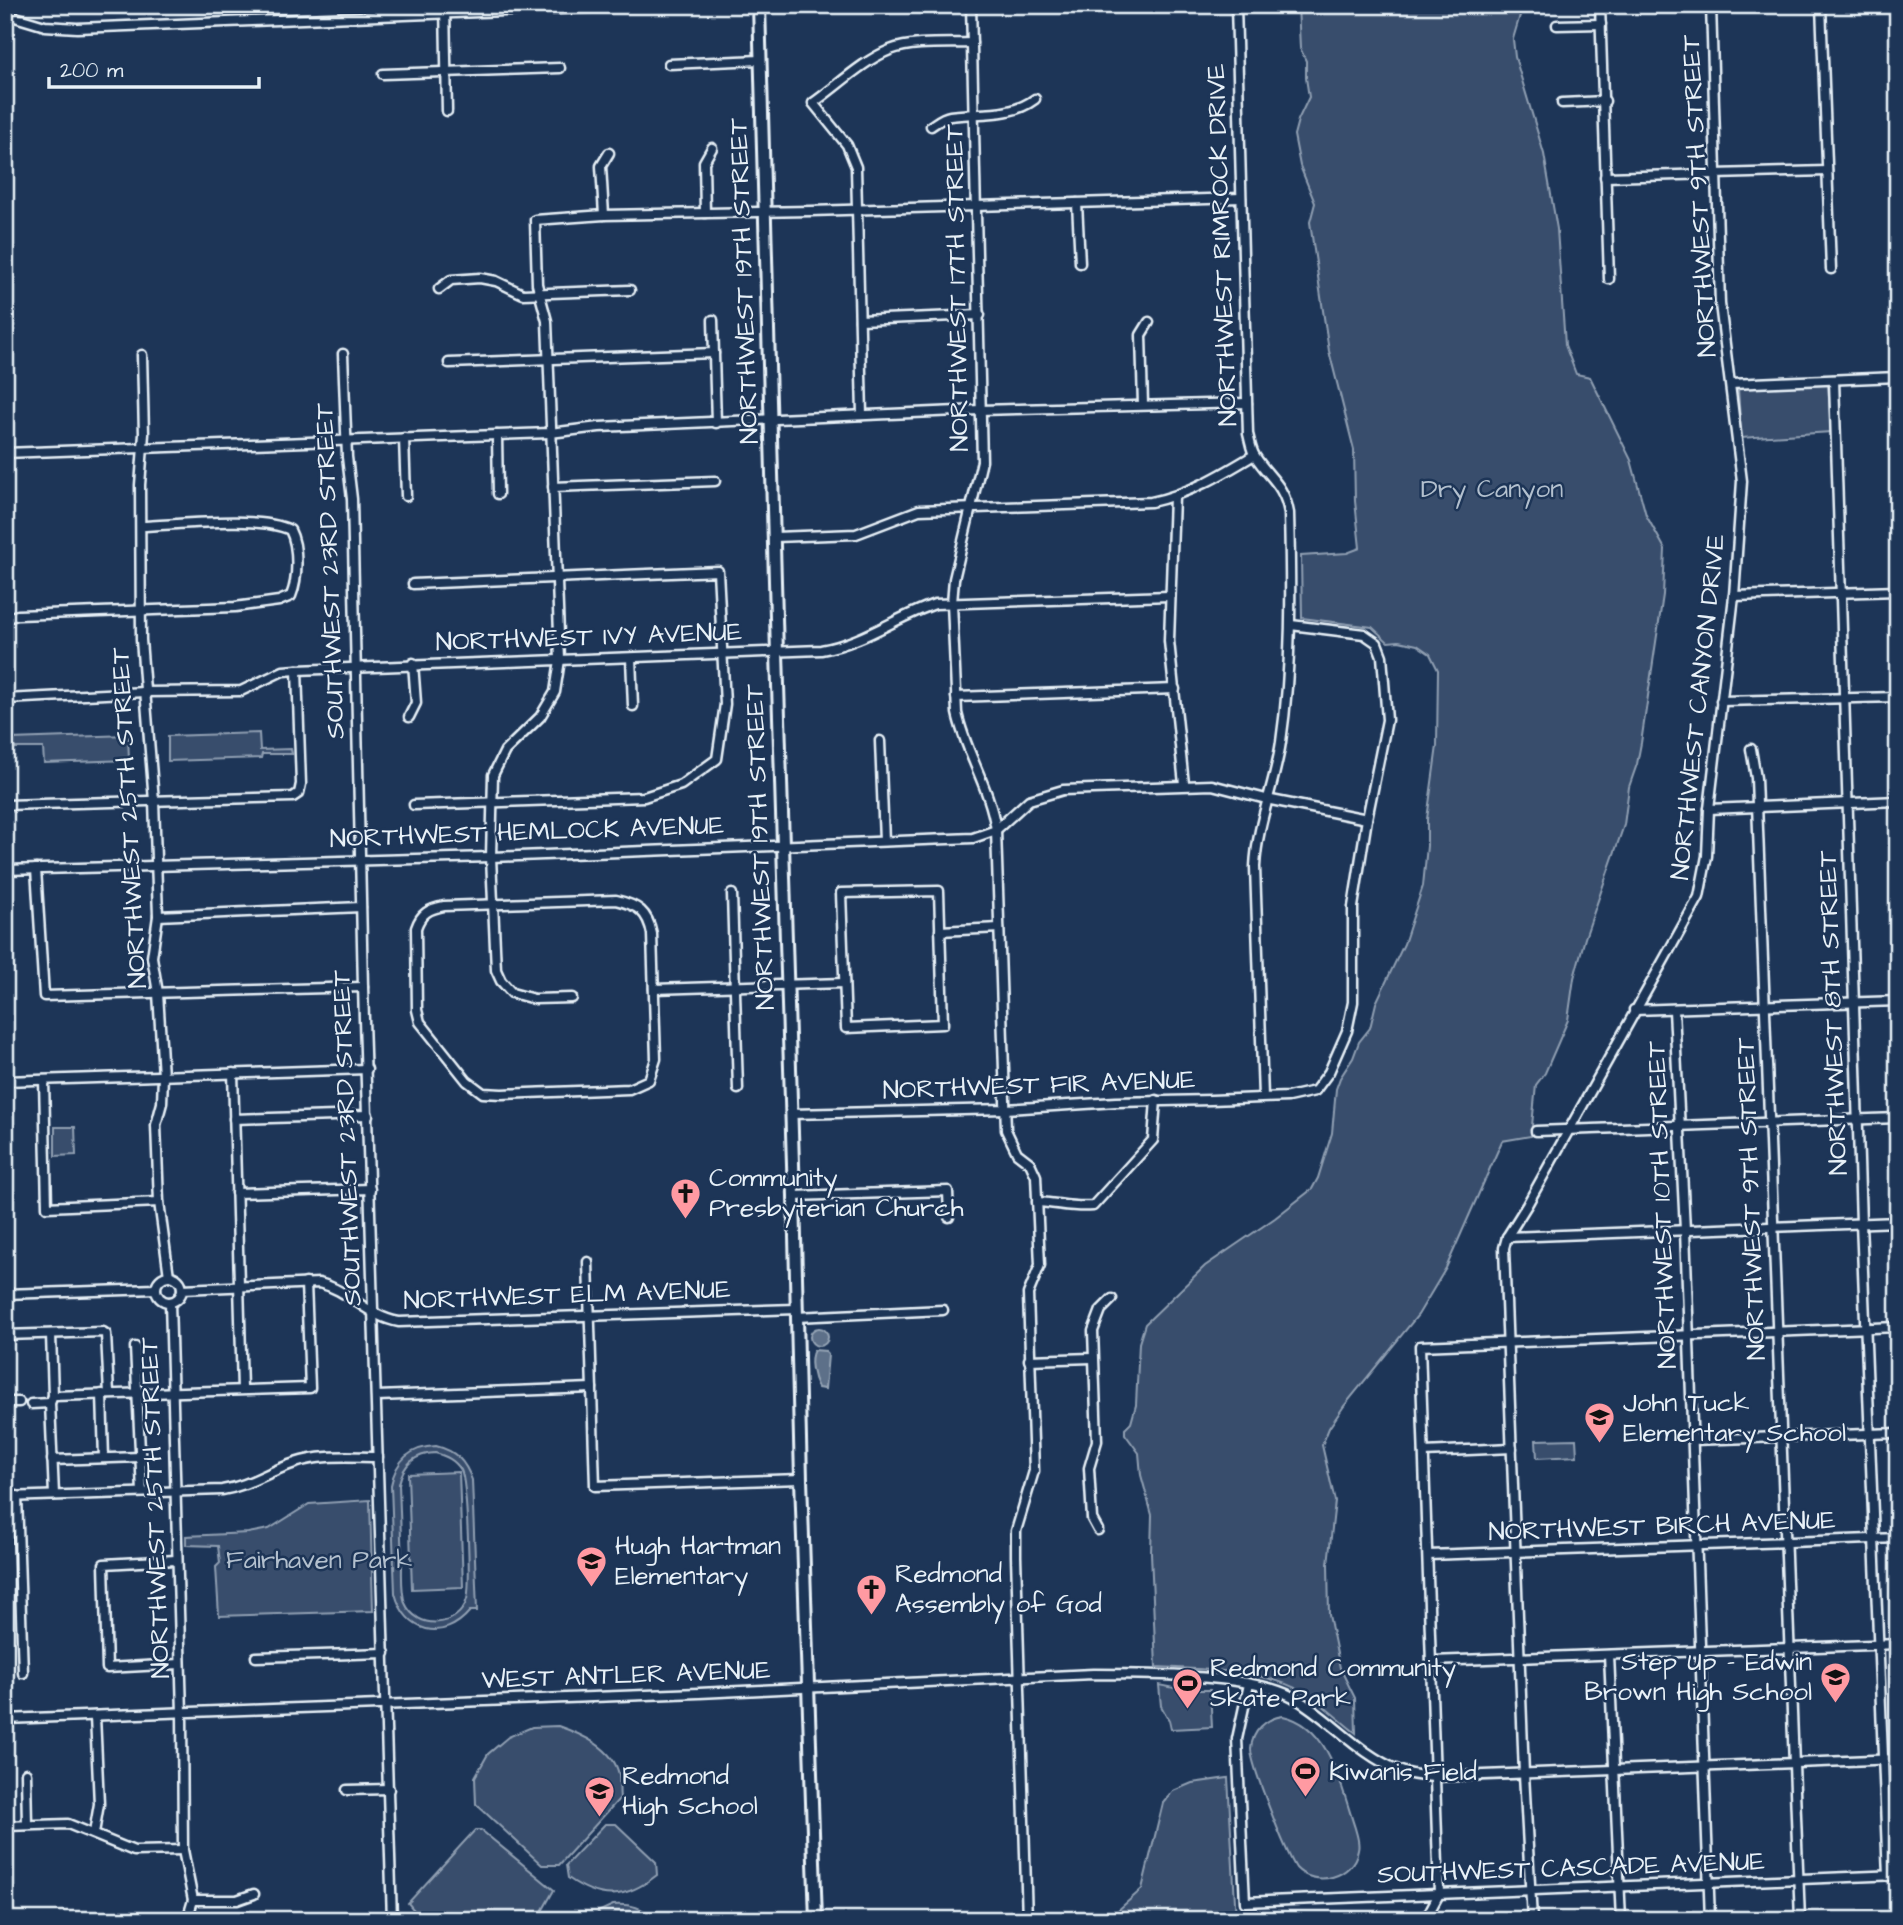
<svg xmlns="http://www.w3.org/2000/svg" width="1903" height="1925" font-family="'Architects Daughter',sans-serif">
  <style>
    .green { fill: #374d6c; stroke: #909fb2; stroke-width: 2; fill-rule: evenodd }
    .water { fill: #5d7089; stroke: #95a4b5; stroke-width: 2 }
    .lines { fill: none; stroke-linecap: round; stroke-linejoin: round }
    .stream { stroke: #95a4b5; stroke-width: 2 }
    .minor-casing { stroke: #e8f1f8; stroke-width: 13 }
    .major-casing { stroke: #e8f1f8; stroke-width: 16 }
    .minor { stroke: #1d3557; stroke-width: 8 }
    .major { stroke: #1d3557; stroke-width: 10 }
    .labels { text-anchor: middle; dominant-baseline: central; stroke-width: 5; stroke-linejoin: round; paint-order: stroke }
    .street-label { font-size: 26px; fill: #e8f1f8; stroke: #1d3557 }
    .park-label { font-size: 26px; fill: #b3c0ce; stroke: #1d3557 }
    .poi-label { font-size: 26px; fill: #e8f1f8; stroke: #1d3557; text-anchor: start }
  </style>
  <rect width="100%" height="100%" fill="#1d3557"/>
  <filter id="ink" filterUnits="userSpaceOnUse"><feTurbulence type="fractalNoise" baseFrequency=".0143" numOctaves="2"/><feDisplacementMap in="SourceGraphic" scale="14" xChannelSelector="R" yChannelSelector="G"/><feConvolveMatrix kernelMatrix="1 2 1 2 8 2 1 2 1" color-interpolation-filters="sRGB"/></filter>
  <g filter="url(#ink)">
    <g class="green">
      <path d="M1298,5H1523L1513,39L1515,57L1544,154L1557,229L1565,345L1576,374L1590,377L1631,460L1646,515L1665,549L1663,595L1641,743L1637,764L1629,787L1624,825L1585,938L1574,978L1568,1020L1545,1073L1536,1085L1531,1136L1502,1141L1446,1268L1418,1315L1344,1406L1329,1428L1322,1445L1335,1501L1328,1564L1329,1615L1340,1668L1355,1698L1356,1733C1339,1720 1323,1704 1305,1693C1261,1668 1205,1670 1156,1667L1151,1553L1152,1515L1141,1475L1139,1453L1125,1434V1429L1131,1423L1136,1405L1139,1343L1145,1324L1205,1266L1275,1218L1312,1189L1318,1178L1332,1133L1336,1089L1340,1078L1353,1058L1359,1042L1370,1028L1376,1003L1404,944L1423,886L1427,846V819L1437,746L1438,670L1430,654L1417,645L1399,641L1388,642L1372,627L1302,618L1301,556L1347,553L1360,548L1355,501L1354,450L1329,351L1313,243L1310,222L1315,203L1300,166L1294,135L1298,120L1309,97L1306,78V61L1300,48Z"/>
      <path d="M1828,382L1831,432L1741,438L1738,388Z"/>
      <path d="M259,733L260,750L291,749L292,754H262L261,758L168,761V736Z"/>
      <path d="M128,735L129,760L44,763L43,748H12L11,739Z"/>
      <path d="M55,1127H75L76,1155L55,1156Z"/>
      <path d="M1576,1439L1577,1456L1537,1458L1536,1440Z"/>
      <path d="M436,1446C456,1451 465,1461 472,1480L477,1611H470C443,1643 405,1633 395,1593L391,1485C396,1460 410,1447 436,1446ZM435,1453C446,1456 455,1460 461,1470C467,1482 471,1584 467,1599C459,1628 417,1631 405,1603C401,1591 402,1577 402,1565C401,1538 400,1511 399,1484C403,1464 415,1454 435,1453Z"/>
      <path d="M459,1472L463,1587L412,1589L408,1474Z"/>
      <path d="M370,1500L373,1611L219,1616L216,1567L220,1563L218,1546L186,1545V1536L248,1533L269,1529L309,1504Z"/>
      <path d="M1159,1685L1185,1690H1210L1212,1727L1171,1729L1169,1720L1161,1706Z"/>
      <path d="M1283,1716C1331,1726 1342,1790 1355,1828C1357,1836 1360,1843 1358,1850C1353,1878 1315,1888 1296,1868C1286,1852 1251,1766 1251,1749C1252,1731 1266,1718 1283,1716Z"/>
      <path d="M558,1726C581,1734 614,1748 619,1775C620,1782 619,1791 620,1798L559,1865H542L476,1804L475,1777L488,1754L508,1737L532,1727Z"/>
      <path d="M1228,1778L1236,1920H1107L1142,1889L1163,1803L1173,1791L1192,1783Z"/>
      <path d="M605,1824H616L656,1862L657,1875C625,1900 601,1901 568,1878L566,1865Z"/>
      <path d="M475,1830H481L554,1890L541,1913L533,1920H422L408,1903Z"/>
      <path d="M613,1905C631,1904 643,1907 655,1920C642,1920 632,1913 619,1914C609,1915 601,1920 590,1920L600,1911Z"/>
      <path d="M694,1916H760V1920H690Z"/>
    </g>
    <g class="water">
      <circle cx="819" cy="1337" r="9"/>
      <path d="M814,1350L826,1351L828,1355L825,1389L818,1388C813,1378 808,1360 814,1350Z"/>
    </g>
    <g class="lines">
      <path class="stream" d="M5,292L12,327L5,341"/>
      <defs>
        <g id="minor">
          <path d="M445,5L447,111"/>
          <path d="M971,5L982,461L954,579L952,603L957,713C966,754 990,787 996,830L1006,1130L1017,1153L1030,1163L1036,1176L1040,1265L1028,1294L1034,1471L1016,1531V1556L1027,1920"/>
          <path d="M1236,5L1248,434C1250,441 1251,450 1255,456C1269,478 1284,484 1289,513C1291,590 1292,666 1281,742C1275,784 1257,823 1255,867L1263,1097"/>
          <path d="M1600,5L1609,279"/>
          <path d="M1821,5L1831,269"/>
          <path d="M5,14L45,26L77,28L656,5"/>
          <path d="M1557,25L1601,24"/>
          <path d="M669,64L760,60"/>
          <path d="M383,74L560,68"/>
          <path d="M1562,103L1605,101"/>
          <path d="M931,126C937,122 943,117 950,116C979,112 1010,118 1035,99"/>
          <path d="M1605,177L1827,171"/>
          <path d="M1077,203L1080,263"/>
          <path d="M705,213L704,162L712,148"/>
          <path d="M604,215L601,166L609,153"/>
          <path d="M439,289L451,280L480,278L496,281L523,294L630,290"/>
          <path d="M713,320L716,423"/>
          <path d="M860,320L980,315"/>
          <path d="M343,354L347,457L352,499L363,987L392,1920"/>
          <path d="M142,355L144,434L140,485L141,640L154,801L158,916L152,957L158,993L163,1076L162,1103L156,1125L159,1202L169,1276"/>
          <path d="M449,363L714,353"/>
          <path d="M1834,380L1861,1223L1888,1876"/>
          <path d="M1731,384L1898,377"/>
          <path d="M1143,405L1141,335L1149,322"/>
          <path d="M862,415L856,167L847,145L813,103C836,87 864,60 890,50C915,41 946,44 972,43"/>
          <path d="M497,435L498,494"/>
          <path d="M404,438L406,496"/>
          <path d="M5,453L550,433L599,427L980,410L1247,403"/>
          <path d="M553,487L715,481"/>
          <path d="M1174,497L1169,641L1184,784"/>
          <path d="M775,537L856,534L919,510L1151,502C1189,494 1221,475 1254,455"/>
          <path d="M413,584L718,571L725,704L717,759L681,785L644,797L414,805"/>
          <path d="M1734,596L1898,591"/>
          <path d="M5,618L18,615L235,607L279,601L291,596C298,579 299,547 290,530C259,515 177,525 141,526"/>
          <path d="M631,658L633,706"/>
          <path d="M956,697L1175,689"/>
          <path d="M5,699L145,692L241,691L283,671L297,670L821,650C863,643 896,617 935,604L1169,596"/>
          <path d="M1721,701L1898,697"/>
          <path d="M409,717L416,703L413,663"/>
          <path d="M880,741L884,841"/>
          <path d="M1751,749L1756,778L1800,1920"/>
          <path d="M5,805L293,797L299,793L301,784L297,670"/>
          <path d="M1709,809L1898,801"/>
          <path d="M36,869L44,996L363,987"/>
          <path d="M5,870L491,857L973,838L996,830L1029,800L1063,790L1212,785L1266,799L1367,819"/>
          <path d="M939,891L943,1024L846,1028L841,893Z"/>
          <path d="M732,894L738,1089"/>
          <path d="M616,900C638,905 648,912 652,934L656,1059L649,1080L629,1089L502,1094L483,1093L467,1081L420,1022L417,1010L416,928C421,913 429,909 444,906Z"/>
          <path d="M158,916L361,907"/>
          <path d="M940,931L999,928"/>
          <path d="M654,989L844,983"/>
          <path d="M572,998L534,999L512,993L501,981L496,970L491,857L493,775L505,751L540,717L555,692L560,660L547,321L537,284L535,220L604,215L811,211L1241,198"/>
          <path d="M1634,1010L1898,1001"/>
          <path d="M1674,1010L1685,1230L1710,1920"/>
          <path d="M233,1073L242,1389"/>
          <path d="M44,1080L47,1207L159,1202"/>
          <path d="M5,1081L367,1069"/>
          <path d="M791,1114L1006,1109L1116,1102L1211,1100L1288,1097L1315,1091L1329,1072L1347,1031L1353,1002V907L1367,819L1387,720L1382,656L1377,643L1364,634L1291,625"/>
          <path d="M234,1119L368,1115"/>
          <path d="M1536,1131L1898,1118"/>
          <path d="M236,1193L370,1189"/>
          <path d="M794,1196L948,1191L949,1217"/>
          <path d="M1037,1202C1058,1203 1072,1208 1093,1206L1153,1140L1156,1100"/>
          <path d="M1507,1237L1898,1222"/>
          <path d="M588,1262L595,1486L801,1479"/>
          <circle cx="169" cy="1289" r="13"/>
          <path d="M182,1289L319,1283C349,1290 368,1317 399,1322L796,1309"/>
          <path d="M5,1294L156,1289"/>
          <path d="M170,1302L182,1713L183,1850L193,1900L187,1920"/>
          <path d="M796,1317L943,1310"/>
          <path d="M51,1334L53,1396L50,1403L54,1495"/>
          <path d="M5,1335L103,1332L106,1334L109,1394"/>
          <path d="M135,1347L142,1492"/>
          <path d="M1029,1360L1092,1358"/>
          <path d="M102,1394L104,1458"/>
          <path d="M53,1396L310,1388L306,1283"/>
          <path d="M377,1396L592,1388"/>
          <path d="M5,1402H19"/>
          <path d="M31,1404L50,1403"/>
          <path d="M1692,1440L1898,1433"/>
          <path d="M1424,1452L1512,1448"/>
          <path d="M52,1460L140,1457"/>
          <path d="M17,1496L23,1673"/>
          <path d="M5,1497L222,1490C249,1486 269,1471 295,1463C321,1454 351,1457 378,1457"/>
          <path d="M1098,1530L1092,1519L1089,1468L1097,1441L1093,1331L1101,1310L1112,1299"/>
          <path d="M1428,1555L1898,1538"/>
          <path d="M176,1560L104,1564L107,1668L180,1664"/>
          <path d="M1609,1655L1621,1920"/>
          <path d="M256,1657L385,1653"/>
          <path d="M1432,1661L1898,1644"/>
          <path d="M1249,1684L1237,1739L1245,1902L1898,1875"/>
          <path d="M5,1719L699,1693L1093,1674C1144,1674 1250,1674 1293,1697C1330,1718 1357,1753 1398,1770C1409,1775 1422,1776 1434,1777L1898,1759"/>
          <path d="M26,1773L27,1825"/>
          <path d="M347,1790L389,1789"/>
          <path d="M5,1826L68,1824L134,1851L183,1850"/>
          <path d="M94,1833L99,1804L95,1716"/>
          <path d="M193,1900H237L254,1894"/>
          <path d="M1425,1920L1439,1894L1420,1346L1898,1327"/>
          <path d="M1532,1920L1524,1774L1504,1248L1507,1237L1527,1205L1699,897L1707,856L1709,809L1734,596L1742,481L1720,304L1711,5"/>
        </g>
        <path id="major" d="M759,5L777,653L794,1196L801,1479L816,1920"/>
      </defs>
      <use href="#minor" class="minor-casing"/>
      <use href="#major" class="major-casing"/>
      <use href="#minor" class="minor"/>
      <use href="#major" class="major"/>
    </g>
  </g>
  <defs>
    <symbol id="church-pin" viewBox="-11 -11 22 30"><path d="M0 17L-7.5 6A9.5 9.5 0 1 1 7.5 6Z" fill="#ff9aa2" stroke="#1d3557"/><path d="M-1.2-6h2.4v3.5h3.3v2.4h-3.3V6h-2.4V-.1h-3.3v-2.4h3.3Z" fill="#111"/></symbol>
    <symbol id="school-pin" viewBox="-11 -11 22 30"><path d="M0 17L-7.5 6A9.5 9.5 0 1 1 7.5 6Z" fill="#ff9aa2" stroke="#1d3557"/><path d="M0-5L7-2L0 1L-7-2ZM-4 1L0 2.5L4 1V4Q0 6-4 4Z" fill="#111"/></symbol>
    <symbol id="stadium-pin" viewBox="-11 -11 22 30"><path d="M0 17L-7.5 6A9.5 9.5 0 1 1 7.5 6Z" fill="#ff9aa2" stroke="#1d3557"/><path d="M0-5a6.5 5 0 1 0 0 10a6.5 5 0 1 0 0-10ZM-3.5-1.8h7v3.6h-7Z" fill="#111"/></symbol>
  </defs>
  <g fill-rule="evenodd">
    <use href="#church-pin" x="668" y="1176" width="35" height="47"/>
    <use href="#school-pin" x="1582" y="1400" width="35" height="47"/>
    <use href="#school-pin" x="574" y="1544" width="35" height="47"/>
    <use href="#church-pin" x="854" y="1572" width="35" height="47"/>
    <use href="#school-pin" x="1818" y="1660" width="35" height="47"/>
    <use href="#stadium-pin" x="1170" y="1666" width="35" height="47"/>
    <use href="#stadium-pin" x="1288" y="1754" width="35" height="47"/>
    <use href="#school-pin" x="582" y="1774" width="35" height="47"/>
  </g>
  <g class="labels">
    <g class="street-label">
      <text transform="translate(1699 196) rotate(-93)">NORTHWEST 9TH STREET</text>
      <text transform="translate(1222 245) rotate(-92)">NORTHWEST RIMROCK DRIVE</text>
      <text transform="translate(744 281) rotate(-92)">NORTHWEST 19TH STREET</text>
      <text transform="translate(957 288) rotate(-91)">NORTHWEST 17TH STREET</text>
      <text transform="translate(330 571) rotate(-92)">SOUTHWEST 23RD STREET</text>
      <text transform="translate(589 637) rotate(-2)">NORTHWEST IVY AVENUE</text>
      <text transform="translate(1698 707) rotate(-84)">NORTHWEST CANYON DRIVE</text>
      <text transform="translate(129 818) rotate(-93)">NORTHWEST 25TH STREET</text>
      <text transform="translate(527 832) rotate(-2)">NORTHWEST HEMLOCK AVENUE</text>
      <text transform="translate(760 847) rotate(-92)">NORTHWEST 19TH STREET</text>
      <text transform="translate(1833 1013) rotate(-92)">NORTHWEST 8TH STREET</text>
      <text transform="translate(1039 1085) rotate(-2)">NORTHWEST FIR AVENUE</text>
      <text transform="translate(347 1138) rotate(-92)">SOUTHWEST 23RD STREET</text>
      <text transform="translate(1751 1199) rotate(-92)">NORTHWEST 9TH STREET</text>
      <text transform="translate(1662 1205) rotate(-92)">NORTHWEST 10TH STREET</text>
      <text transform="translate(567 1295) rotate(-2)">NORTHWEST ELM AVENUE</text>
      <text transform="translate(155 1508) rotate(-92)">NORTHWEST 25TH STREET</text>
      <text transform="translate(1662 1526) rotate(-2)">NORTHWEST BIRCH AVENUE</text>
      <text transform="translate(626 1675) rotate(-2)">WEST ANTLER AVENUE</text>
      <text transform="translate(1571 1868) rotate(-2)">SOUTHWEST CASCADE AVENUE</text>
    </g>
    <g class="park-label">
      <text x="1492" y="489">Dry Canyon</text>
      <text x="319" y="1560">Fairhaven Park</text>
    </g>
    <g class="poi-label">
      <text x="709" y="1178">Community<tspan x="709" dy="30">Presbyterian Church</tspan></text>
      <text x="1623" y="1403">John Tuck<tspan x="1623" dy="30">Elementary School</tspan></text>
      <text x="615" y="1546">Hugh Hartman<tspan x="615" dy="30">Elementary</tspan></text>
      <text x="895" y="1574">Redmond<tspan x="895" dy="30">Assembly of God</tspan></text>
      <text x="1812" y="1662" text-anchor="end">Step Up - Edwin<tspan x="1812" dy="30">Brown High School</tspan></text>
      <text x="1210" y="1668">Redmond Community<tspan x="1210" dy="30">Skate Park</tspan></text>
      <text x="1329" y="1772">Kiwanis Field</text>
      <text x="622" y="1776">Redmond<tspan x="622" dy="30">High School</tspan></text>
    </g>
  </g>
  <rect width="1903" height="1925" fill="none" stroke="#1d3557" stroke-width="28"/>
  <rect x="14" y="14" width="1875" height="1897" fill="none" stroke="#e8f1f8" stroke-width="2.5" filter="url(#ink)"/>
  <path d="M49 77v10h210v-10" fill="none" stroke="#e8f1f8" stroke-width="3.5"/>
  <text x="60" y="77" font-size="21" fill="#e8f1f8" stroke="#1d3557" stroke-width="5" paint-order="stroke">200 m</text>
</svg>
